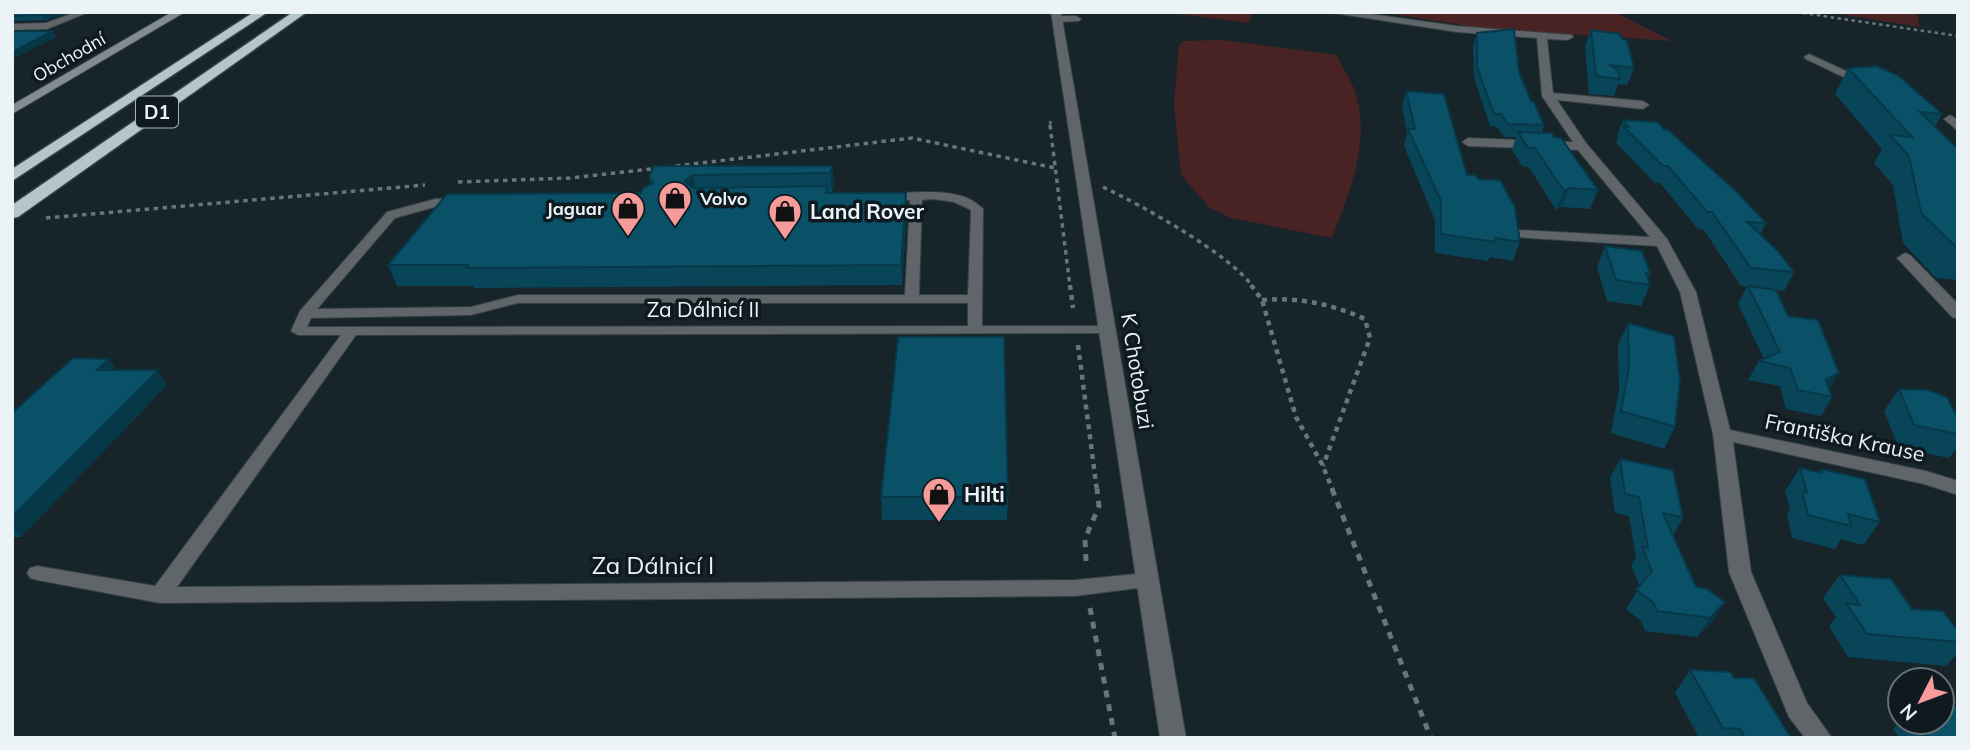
<svg xmlns="http://www.w3.org/2000/svg" width="1970" height="750" font-family="Mulish,sans-serif">
  <style>
    .green { fill: #492323 }
    .lines { fill: none; stroke-linecap: round; stroke-linejoin: round }
    .lane-casing { stroke: #354146; stroke-width: 2 }
    .street-casing { stroke: #354146; stroke-width: 2 }
    .secondary-casing { stroke: #354146; stroke-width: 2 }
    .highway-casing { stroke: #354146; stroke-width: 3 }
    .path-far3 { stroke: #6a757a; stroke-width: 2.5; stroke-dasharray: 3.5 3.5; stroke-linecap: butt }
    .path-far2 { stroke: #6a757a; stroke-width: 3.5; stroke-dasharray: 4.5 4.5; stroke-linecap: butt }
    .path-far1 { stroke: #6a757a; stroke-width: 4.5; stroke-dasharray: 5 5; stroke-linecap: butt }
    .path { stroke: #6a757a; stroke-width: 5; stroke-dasharray: 7 7; stroke-linecap: butt }
    .lane { fill: #5f6568; fill-rule: evenodd }
    .street { fill: #5f6568; fill-rule: evenodd }
    .secondary { fill: #828c91; fill-rule: evenodd }
    .highway { fill: #b5c5cc; fill-rule: evenodd }
    .wall { fill: #094559 }
    .shaded-wall { fill: #073848 }
    .building { fill: #0a5067; stroke: #073848; stroke-width: 2 }
    .labels { text-anchor: middle; dominant-baseline: central; stroke-width: 7; stroke-linejoin: round; paint-order: stroke }
    .far-street-label { font-size: 18px; fill: #ebf3f7; stroke: #0e1a1f }
    .far-poi-label { font-size: 18px; font-weight: bold; fill: #ebf3f7; stroke: #0e1a1f; text-anchor: start }
    .shield { fill: #0e1a1f; stroke: #a9b2b6; stroke-width: 2 }
    .shield-label { font-size: 19px; font-weight: bold; fill: #ebf3f7 }
    .poi-label { font-size: 21px; font-weight: bold; fill: #ebf3f7; stroke: #0e1a1f; text-anchor: start }
    .street-label { font-size: 21px; fill: #ebf3f7; stroke: #0e1a1f }
    .near-street-label { font-size: 24px; fill: #ebf3f7; stroke: #0e1a1f }
  </style>
  <rect width="100%" height="100%" fill="#172429"/>
  <g class="green">
    <path d="M1162,12H1252L1249,23Z"/>
    <path d="M1379,12H1615L1672,41L1488,29Z"/>
    <path d="M1826,12H1917L1920,27Z"/>
    <path d="M1222,40L1336,55C1341,64 1347,74 1352,84C1374,134 1350,191 1332,238L1231,218L1210,208L1181,175L1174,103L1179,46L1183,41Z"/>
  </g>
  <g class="lines">
    <defs>
      <g id="lane">
        <path d="M76,12H89L47,29L12,30V24L46,23Z"/>
        <path d="M1076,16L1081,19L1079,21L1057,22L1052,19L1057,16Z"/>
        <path d="M1809,54L1868,81L1869,83L1860,85L1806,59L1804,57Z"/>
        <path d="M920,192C943,192 967,192 983,209L982,326H1109L1114,327L1116,330L1114,333L356,335L177,587L1075,580L1147,573L1154,576L1157,581L1154,586L1075,596L160,603L37,580L30,578L27,573L30,568L37,566L155,586L341,335H298L291,331L300,311L387,212L435,199L461,198L467,202L461,206L435,207L395,218L317,309L471,307L518,295H905L910,200L884,202L878,198L884,194ZM933,199L954,202L971,210L968,295H919L922,200ZM518,303H968V326L307,327L311,318L471,315Z"/>
      </g>
      <g id="street">
        <path d="M1051,12H1061L1186,738H1160Z"/>
        <path d="M1327,12H1356L1457,26L1572,35L1573,37L1568,40L1547,39L1553,93L1643,101L1649,105L1643,109L1557,100L1586,143L1667,239L1696,292L1730,430L1926,471L1958,481V495L1924,484L1733,442L1751,572L1807,703L1832,738H1805L1789,717L1729,572L1713,434L1680,292L1657,246L1513,237L1511,234L1518,230L1650,237L1578,150L1468,146L1462,142L1468,138L1573,142L1542,96L1537,38L1457,32Z"/>
        <path d="M1950,115L1958,120V131L1944,119Z"/>
        <path d="M1905,253L1910,255L1958,304V319L1952,317L1900,261L1897,258Z"/>
      </g>
      <path id="secondary" d="M172,12H185L12,114V105Z"/>
      <g id="highway">
        <path d="M254,12H268L12,181V169Z"/>
        <path d="M293,12H307L18,217L12,218V205Z"/>
      </g>
    </defs>
    <use href="#lane" class="lane-casing"/>
    <use href="#street" class="street-casing"/>
    <use href="#secondary" class="secondary-casing"/>
    <use href="#highway" class="highway-casing"/>
    <g class="path-far3">
      <path d="M1796,12L1958,36"/>
      <path d="M1050,121L1051,127"/>
    </g>
    <g class="path-far2">
      <path d="M1050,125L1070,287"/>
      <path d="M667,167L912,138L1055,168"/>
      <path d="M458,182L570,178L659,168"/>
      <path d="M1103,187C1141,205 1230,254 1253,287"/>
      <path d="M46,218L425,185"/>
    </g>
    <g class="path-far1">
      <path d="M1070,285L1073,308"/>
      <path d="M1251,285L1262,300L1296,417L1323,466L1333,491"/>
      <path d="M1262,300C1299,297 1331,304 1365,319L1370,338L1323,466"/>
      <path d="M1078,345L1097,491"/>
    </g>
    <g class="path">
      <path d="M1332,489L1431,738"/>
      <path d="M1086,561L1085,539L1099,506L1097,489"/>
      <path d="M1090,608L1115,738"/>
    </g>
    <use href="#lane" class="lane"/>
    <use href="#street" class="street"/>
    <use href="#secondary" class="secondary"/>
    <use href="#highway" class="highway"/>
  </g>
  <g class="wall">
    <path d="M12,12H72L46,20L12,21Z"/>
    <path d="M1591,30L1622,39L1634,68L1627,85L1618,84L1614,96L1589,94L1585,46Z"/>
    <path d="M1477,33L1519,72L1531,101L1544,125L1542,133L1554,137L1598,190L1590,209L1562,207L1556,210L1529,167L1522,166L1512,150L1516,137H1504L1497,127L1490,126L1474,78L1473,45Z"/>
    <path d="M1848,68L1942,114L1935,127L1958,149V280L1936,278L1903,243L1893,185L1874,163L1882,149L1835,94Z"/>
    <path d="M1406,91L1467,175L1478,179L1520,242L1513,261L1490,257L1488,261L1435,253V220L1404,146L1407,132L1402,107Z"/>
    <path d="M1623,120L1665,130L1766,223L1760,235L1794,272L1784,291L1769,289L1788,316L1829,389L1832,397L1821,416L1786,409L1780,386L1748,380L1759,361L1764,359L1738,304L1747,287L1741,286L1704,230L1698,229L1660,183H1655L1616,143L1618,138L1617,136Z"/>
    <path d="M832,166L834,185L832,192H828V193L907,212L902,285L474,288L473,286H397L388,265L641,193L650,184L649,177Z"/>
    <path d="M1605,246L1650,273L1648,278L1650,285L1641,306L1607,301L1597,267Z"/>
    <path d="M1628,323L1675,427L1664,449L1611,433L1619,390L1618,345Z"/>
    <path d="M109,359L116,370L167,385L21,537H12V413Z"/>
    <path d="M1899,389L1958,419V446L1949,458L1899,448L1884,411Z"/>
    <path d="M1620,459L1683,518L1673,535L1696,587L1713,621L1697,637L1645,631L1641,621L1626,609L1640,586L1631,566L1636,558L1629,516L1615,513L1610,478Z"/>
    <path d="M1800,468L1819,472L1821,469L1880,522L1863,545L1841,539L1835,549L1792,538L1787,514L1790,509L1785,491Z"/>
    <path d="M881,497H1008L1007,520H882Z"/>
    <path d="M1840,575L1958,631V653L1946,666L1848,657L1829,626L1836,617L1823,598Z"/>
    <path d="M1690,670L1734,678L1791,738H1699L1675,693Z"/>
    <path d="M1900,722H1942L1958,738H1900L1893,729Z"/>
  </g>
  <g class="shaded-wall">
    <path d="M51,12H72L46,20L42,15Z"/>
    <path d="M53,31L56,37L12,59V52Z"/>
    <path d="M832,166L834,185L832,192L830,173Z"/>
    <path d="M693,175L697,194L685,181Z"/>
    <path d="M1569,188L1562,207L1556,210L1564,191Z"/>
    <path d="M906,193L907,212L902,285L901,265Z"/>
    <path d="M109,359L119,374L97,370Z"/>
    <path d="M158,370L167,385L21,537L12,527V517Z"/>
    <path d="M1839,373L1828,392L1826,380Z"/>
    <path d="M1725,602L1713,621L1697,637L1710,618Z"/>
  </g>
  <g class="building">
    <path d="M12,12H51L42,15L12,16Z"/>
    <path d="M1514,29L1519,72L1531,101L1534,102L1544,125L1508,124L1501,114H1494L1477,67V33Z"/>
    <path d="M1591,30L1620,34L1622,39L1627,40L1634,68L1609,65L1618,70L1620,79L1596,76Z"/>
    <path d="M12,31H53L12,52Z"/>
    <path d="M1877,66L1899,76L1942,114L1920,112L1958,149V247H1956L1921,213L1909,156L1890,135L1912,137L1848,68Z"/>
    <path d="M1406,91L1444,94L1467,175H1476L1478,179L1500,180L1515,207L1520,242L1495,238V242L1441,234V201L1408,129H1415Z"/>
    <path d="M1623,120L1657,122L1665,130L1667,129L1737,192L1766,223L1747,222L1778,251L1794,272L1751,268L1712,212H1707L1668,166H1663L1623,126L1629,127Z"/>
    <path d="M1518,132L1552,133L1554,137L1561,138L1598,190L1569,188L1564,191L1535,148H1528Z"/>
    <path d="M654,166H832L830,173L693,175L685,181L693,188L827,186L826,193H906L901,265L466,268L468,265H388L447,194L641,193L643,188L653,183L649,177Z"/>
    <path d="M1605,246L1642,251L1650,273H1646L1650,285L1616,280Z"/>
    <path d="M1748,286L1776,290L1788,316L1818,320L1839,373L1826,380L1832,397L1798,390L1790,368L1759,361L1780,352Z"/>
    <path d="M1628,323L1674,336L1680,380L1675,427L1621,411L1629,368Z"/>
    <path d="M898,337H1004L1008,497H881Z"/>
    <path d="M73,358L109,359L97,370H158L12,517V413Z"/>
    <path d="M1899,389L1928,390L1947,397L1958,419V434L1914,425Z"/>
    <path d="M1620,459L1673,470L1683,518L1663,513L1696,587L1707,589L1725,602L1710,618L1657,611L1653,602L1636,590L1652,571L1642,547L1648,548L1639,497L1625,494Z"/>
    <path d="M1800,468L1822,473L1821,469L1865,479L1880,522L1848,514L1851,526L1808,515L1802,491L1807,493Z"/>
    <path d="M1840,575L1891,579L1912,609L1943,611L1958,631V642L1867,634L1846,603L1860,605Z"/>
    <path d="M1690,670L1731,672L1734,678H1754L1791,738H1745L1740,729L1723,728Z"/>
    <path d="M1942,706H1958V738H1928L1915,722H1942Z"/>
  </g>
  <defs>
    <symbol id="shop-pin" viewBox="-11 -11 22 30"><path d="M0 17L-7.5 6A9.5 9.5 0 1 1 7.5 6Z" fill="#f59b99" stroke="#0e1a1f"/><path d="M-5-2.5h2.3a2.7 3.5 0 0 1 5.4 0H5L5.5 6h-11ZM-1.5-2.5h3a1.5 2.3 0 0 0-3 0Z" fill="#111"/></symbol>
  </defs>
  <g fill-rule="evenodd">
    <use href="#shop-pin" x="656" y="179" width="38" height="52"/>
    <use href="#shop-pin" x="609" y="189" width="38" height="52"/>
    <use href="#shop-pin" x="766" y="192" width="38" height="52"/>
    <use href="#shop-pin" x="920" y="475" width="38" height="52"/>
  </g>
  <g class="labels">
    <g class="far-street-label">
      <text transform="translate(69 57) rotate(-30)">Obchodní</text>
    </g>
    <g class="far-poi-label">
      <text x="700" y="198">Volvo</text>
      <text x="604" y="208" text-anchor="end">Jaguar</text>
    </g>
    <rect class="shield" x="136" y="96.5" width="42" height="31" rx="5"/>
    <g class="shield-label">
      <text x="157" y="112">D1</text>
    </g>
    <g class="poi-label">
      <text x="810" y="211">Land Rover</text>
      <text x="964" y="494">Hilti</text>
    </g>
    <g class="street-label">
      <text x="703" y="309">Za Dálnicí II</text>
      <text transform="translate(1138 371) rotate(81)">K Chotobuzi</text>
      <text transform="translate(1845 437) rotate(12)">Františka Krause</text>
    </g>
    <g class="near-street-label">
      <text x="653" y="565">Za Dálnicí I</text>
    </g>
  </g>
  <rect width="1970" height="750" fill="none" stroke="#ebf3f7" stroke-width="28"/>
  <g transform="translate(1921 701) rotate(228)"><circle r="33" fill="#0e1a1f" stroke="#667175" stroke-width="2"/>
  <path d="M0-5L12 26L0 18L-12 26Z" fill="#f59b99"/>
  <text y="-10" font-size="19" font-weight="bold" text-anchor="middle" fill="#ebf3f7">N</text>
  </g>
</svg>
